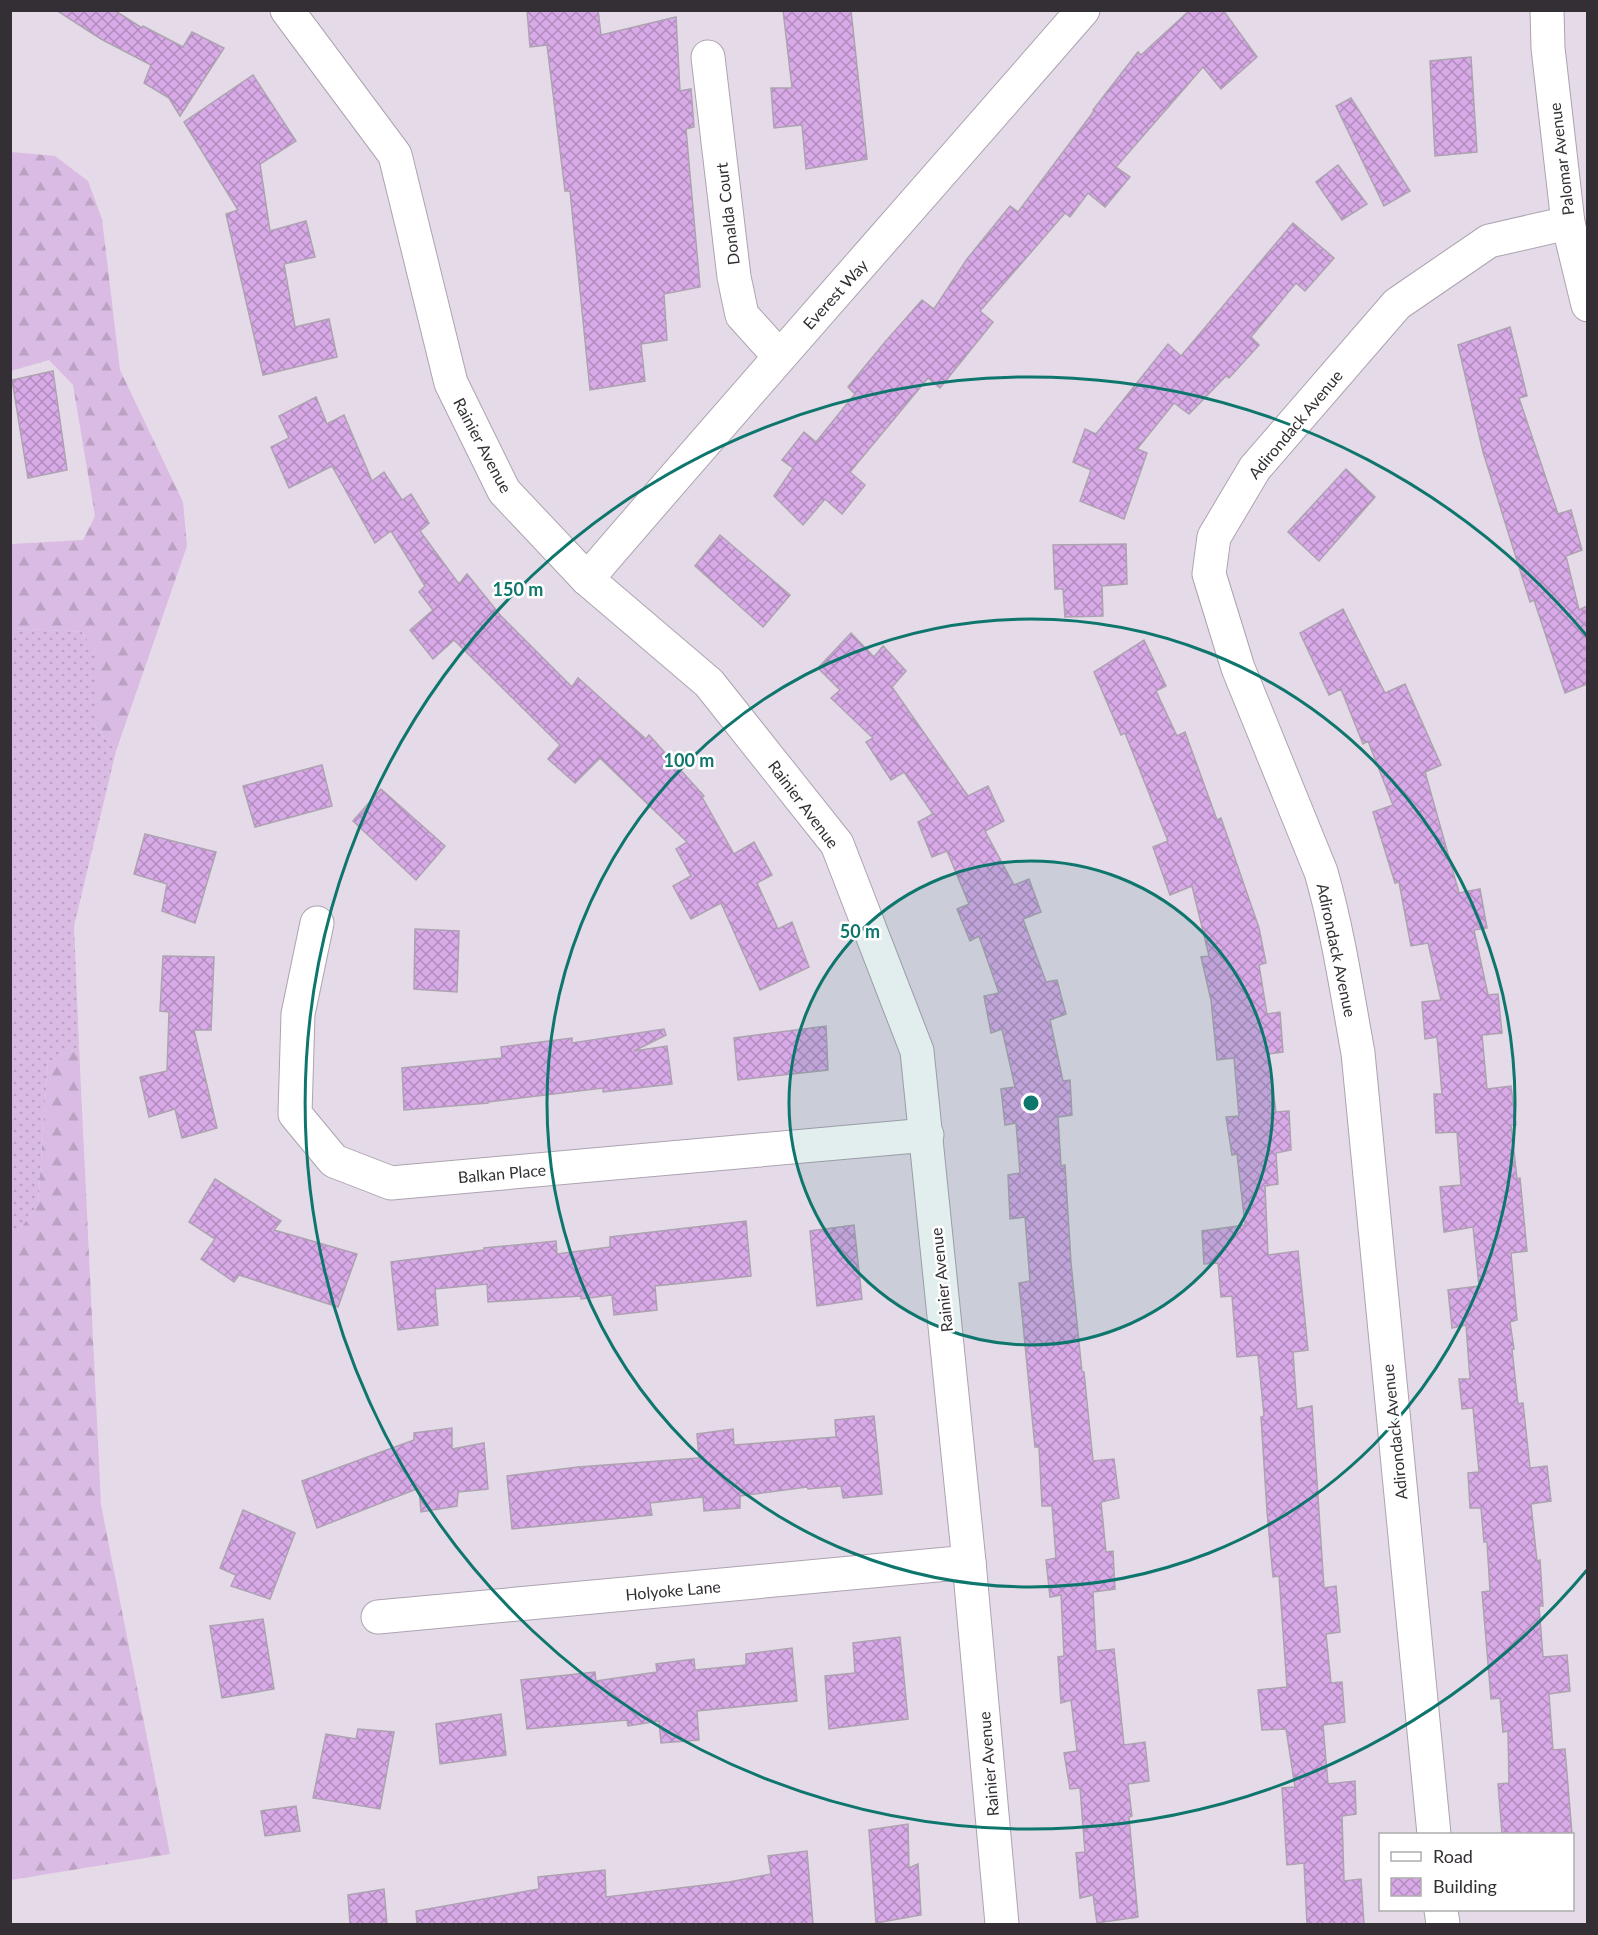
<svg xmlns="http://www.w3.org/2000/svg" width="1598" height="1935" font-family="Lato,sans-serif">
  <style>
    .grass { fill: url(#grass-dots) }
    .forest { fill: url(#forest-firs) }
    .building { fill: url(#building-cross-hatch); stroke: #ada3b0; stroke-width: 1.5 }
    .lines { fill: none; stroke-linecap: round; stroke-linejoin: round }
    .minor-casing { stroke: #ada3b0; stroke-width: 35 }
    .minor { stroke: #fff; stroke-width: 33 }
    .ring { fill: none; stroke: #0f766e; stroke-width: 3 }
    .labels { text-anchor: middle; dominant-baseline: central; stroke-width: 5; stroke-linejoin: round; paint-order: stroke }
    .street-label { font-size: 16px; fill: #332f34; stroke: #fff }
    .centre { fill: #0f766e; stroke: #fff; stroke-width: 3 }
    .ring-label { font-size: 18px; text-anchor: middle; font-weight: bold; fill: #0f766e; stroke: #fff; stroke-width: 5; stroke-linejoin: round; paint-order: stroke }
  </style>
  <defs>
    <pattern id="grass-dots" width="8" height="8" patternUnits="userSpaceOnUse" patternTransform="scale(1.5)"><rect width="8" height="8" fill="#dabbe3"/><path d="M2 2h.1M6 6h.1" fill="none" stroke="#bca1c3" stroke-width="1.8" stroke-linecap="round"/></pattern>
    <pattern id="forest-firs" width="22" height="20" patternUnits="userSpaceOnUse" patternTransform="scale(1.5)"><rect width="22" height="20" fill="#dabbe3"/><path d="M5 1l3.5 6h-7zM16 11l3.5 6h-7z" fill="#bca1c3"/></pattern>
    <pattern id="building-cross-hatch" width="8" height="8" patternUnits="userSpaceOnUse" patternTransform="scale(1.5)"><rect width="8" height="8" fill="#d9aae8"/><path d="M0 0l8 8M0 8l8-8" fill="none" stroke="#b18bbd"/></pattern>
  </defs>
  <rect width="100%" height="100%" fill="#e5dbe8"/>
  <path class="grass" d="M11,628L82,632L95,650V726L116,751L74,926L79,1047L48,1062L38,1205L11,1241Z"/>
  <g class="forest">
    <path d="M11,152L55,156L88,181L102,219L120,370L183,502L187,546L116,751L95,726V650L82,632L11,628V544L83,540L95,516L73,385L49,360L11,371Z"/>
    <path d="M79,1047L101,1505L170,1854L11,1880V1241L38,1205L48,1062Z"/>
  </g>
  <g class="building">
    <path d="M56,10H114L142,28L143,26L183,47L192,32L224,48L180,116L169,98L144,83L151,65L101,39Z"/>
    <path d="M527,10H598L601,35L676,17L680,91L691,89L694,127L686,129L700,287L664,294L667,340L641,344L645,381L590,390L570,191H565L547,45L530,47Z"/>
    <path d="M783,10H851L867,159L806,169L802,125L774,128L771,88H792Z"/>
    <path d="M1190,10H1223L1257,57L1221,89L1203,67L1116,167L1130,177L1105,207L1088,193L1070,217L1065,213L980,311L993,322L940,388L928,378L850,472L865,485L842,514L825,499L803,525L774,496L793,468L782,460L804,432L816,442L855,394L848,387L885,342L922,300L934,309L967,259L1010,206L1018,212L1094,111L1093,110L1138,52L1141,55Z"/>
    <path d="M1471,57L1477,152L1435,156L1430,61Z"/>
    <path d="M253,75L296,141L260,164L270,231L306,221L315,257L284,264L295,327L329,319L337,357L263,375L226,214L238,210L184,122Z"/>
    <path d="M1351,98L1410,191L1384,206L1336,106Z"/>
    <path d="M1338,165L1367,204L1342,220L1316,182Z"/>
    <path d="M1293,223L1334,258L1305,291L1296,283L1251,337L1259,345L1229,378L1226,376L1189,414L1174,403L1137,449L1147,453L1124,519L1080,501L1091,470L1073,462L1085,429L1096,434L1168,344L1181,356Z"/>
    <path d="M1510,327L1527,396L1519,398L1558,514L1571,510L1582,550L1566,556L1579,610L1587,606V684L1565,693L1534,600L1530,602L1483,452L1458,345Z"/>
    <path d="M53,371L67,470L28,478L12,380Z"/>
    <path d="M316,397L327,424L344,415L372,481L384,472L402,500L411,494L429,523L420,531L459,584L467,574L501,616L572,687L578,678L646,739L649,735L704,796L702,797L734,854L754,842L772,875L757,883L778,929L792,922L809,967L760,990L721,903L691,919L673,886L691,876L676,849L687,842L600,758L575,783L548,759L560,745L454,640L433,659L410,630L433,610L419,592L425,586L391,531L375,543L332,466L289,488L271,447L289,438L279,416Z"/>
    <path d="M1346,469L1375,497L1319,561L1288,532Z"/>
    <path d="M720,535L790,595L763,627L695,566Z"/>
    <path d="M1126,544L1127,584L1102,586L1103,616L1065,617L1063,589H1055L1053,545Z"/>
    <path d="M1343,609L1385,693L1405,684L1441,765L1425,772L1459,893L1480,889L1487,928L1474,930L1488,995L1498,994L1502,1033L1482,1035L1487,1089L1511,1086L1516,1125H1511L1517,1179L1520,1178L1527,1251L1511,1253L1517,1320L1510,1322L1514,1349H1512L1518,1404L1523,1403L1530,1468L1547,1466L1551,1501L1531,1504L1537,1561L1540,1560L1543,1606H1539L1543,1657L1567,1655L1570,1691L1549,1694L1553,1750L1565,1749L1572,1834H1502L1498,1784L1509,1783L1508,1731L1503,1732L1500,1698L1491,1699L1482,1592L1490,1591L1487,1542H1484L1481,1508H1470L1468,1473L1479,1472L1473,1408L1462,1409L1459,1379H1470L1466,1325L1452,1328L1448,1290L1479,1286L1473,1227L1444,1232L1440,1187L1461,1185L1457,1132L1436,1133L1434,1094H1442L1437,1037L1425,1039L1422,1002L1441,1000L1428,943L1411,946L1399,882L1395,883L1373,812L1393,805L1368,741L1363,744L1341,689L1329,695L1300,633Z"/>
    <path d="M851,633L874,657L883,646L906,671L892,687L968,796L988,786L1004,821L985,831L1014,885L1029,879L1041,912L1023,919L1046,982L1057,980L1066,1014L1050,1020L1063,1081L1070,1080L1072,1115L1058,1117L1061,1166L1065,1165L1071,1263L1082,1372H1084L1093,1461L1114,1459L1119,1498L1101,1502L1106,1552L1113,1551L1115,1589L1093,1592L1096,1651L1114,1649L1124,1745L1145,1742L1149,1781L1128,1784L1132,1816L1129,1817L1138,1917L1097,1923L1093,1895L1080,1898L1076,1853L1085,1852L1080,1788L1070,1789L1064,1753L1077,1751L1071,1700L1061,1703L1058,1657L1064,1656L1061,1595L1050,1597L1046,1560L1056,1558L1052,1506H1042L1039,1447H1035L1019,1283L1030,1281L1025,1217L1010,1219L1008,1175L1020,1173L1016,1123L1005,1125L1001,1089L1015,1087L1002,1029L991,1033L984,996L999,993L979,936L970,941L957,909L969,904L947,851L932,857L918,822L933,814L904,772L891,780L866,742L873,738L831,698L840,690L818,668Z"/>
    <path d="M1144,640L1166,686L1156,691L1177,736L1185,732L1217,820L1221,818L1259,928L1266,963L1259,965L1267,1014L1280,1012L1283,1052L1268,1054L1276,1112L1289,1111L1291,1150L1276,1153L1278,1184L1265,1186L1268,1255L1298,1251L1308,1350L1293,1352L1297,1409L1312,1406L1324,1588L1336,1586L1340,1632L1326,1634L1331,1683L1342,1682L1345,1722L1323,1725L1328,1784L1355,1781L1356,1814L1342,1816L1344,1881L1361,1879L1364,1924H1307L1304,1863L1287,1865L1282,1788L1295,1787L1286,1729L1262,1730L1258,1690L1287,1687L1279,1576L1273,1577L1267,1511L1261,1417L1264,1416L1258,1355L1237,1357L1232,1296L1221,1297L1218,1263L1204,1264L1202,1231L1245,1225L1237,1154L1232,1155L1226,1117L1239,1116L1234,1058L1217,1060L1211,1000L1201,957L1209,956L1192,886L1170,895L1153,847L1168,841L1125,733L1121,735L1094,672Z"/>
    <path d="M322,765L332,806L255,827L243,786Z"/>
    <path d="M381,789L445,846L416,880L353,821Z"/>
    <path d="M145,834L216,852L195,923L162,911L167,884L134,874Z"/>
    <path d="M415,929L459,931L457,992L414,989Z"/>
    <path d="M163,956L214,957L211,1030H194L217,1128L182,1138L175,1109L149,1117L140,1077L167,1071L169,1012L160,1011Z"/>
    <path d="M826,1026L828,1070L738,1080L734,1038Z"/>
    <path d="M664,1029L666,1035L634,1051L667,1046L672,1084L603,1092V1088L488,1102V1103L404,1110L402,1068L502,1058L501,1047L572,1038V1043Z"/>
    <path d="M215,1179L281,1221L274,1230L357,1254L338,1307L239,1275L234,1282L201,1259L215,1239L189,1222Z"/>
    <path d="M746,1221L751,1276L655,1286L657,1310L614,1315L612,1295L581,1299V1296L488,1302L487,1284L435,1289L438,1325L398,1330L391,1262L484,1250V1248L556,1241L557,1254L610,1247V1237Z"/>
    <path d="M854,1225L862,1299L817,1306L810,1231Z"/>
    <path d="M874,1416L882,1494L843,1498L841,1486L808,1489L807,1487L740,1496V1508L704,1511L703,1497L650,1503L652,1515L512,1529L507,1476L578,1467L699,1458L697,1434L733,1429L734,1445L836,1437L835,1420Z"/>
    <path d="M452,1428V1449L484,1443L488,1489L458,1492L457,1506L421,1512L419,1488L317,1528L302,1481L414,1440V1433Z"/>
    <path d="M243,1510L295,1533L270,1599L231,1586L236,1575L220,1568Z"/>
    <path d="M263,1619L274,1689L222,1698L210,1626Z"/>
    <path d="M900,1637L908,1719L829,1729L825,1676L855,1673L853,1643Z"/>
    <path d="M792,1648L797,1701L697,1711L699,1740L661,1743L659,1721L628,1726L627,1720L527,1729L521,1680L595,1672L596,1681L657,1672L656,1664L694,1659L695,1670L746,1665V1654Z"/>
    <path d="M501,1714L506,1755L440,1764L436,1724Z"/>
    <path d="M358,1729L394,1732L380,1809L313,1798L326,1734L356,1739Z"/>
    <path d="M296,1806L300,1831L265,1836L261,1811Z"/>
    <path d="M908,1824L909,1868L918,1864L921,1915L876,1923L869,1830Z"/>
    <path d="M807,1851L813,1924H417L416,1911L539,1889L538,1877L605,1870L606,1897L729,1882L771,1874L768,1856Z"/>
    <path d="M384,1889L387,1924H350L348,1895Z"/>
  </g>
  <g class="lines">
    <defs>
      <g id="minor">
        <path d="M287,10L395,155L451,383L504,491L587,579L709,683L837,844L917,1051L969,1562L1002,1924"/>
        <path d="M1547,10L1548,48L1568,223L1588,305"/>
        <path d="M708,57L734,277L742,315L779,356"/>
        <path d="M587,579C751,388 918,200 1083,10"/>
        <path d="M317,923L298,1014L295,1114L334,1161L391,1183L927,1135"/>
        <path d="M378,1617L969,1562"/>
        <path d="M1434,1834L1358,1053C1347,993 1338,931 1321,872L1238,668L1209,574L1214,537L1255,468L1397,304L1489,241L1568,223"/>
        <path d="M1441,1910L1443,1924"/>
      </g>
    </defs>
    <use href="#minor" class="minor-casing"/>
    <use href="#minor" class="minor"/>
  </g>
  <circle cx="1031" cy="1103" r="242" fill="#0f766e" fill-opacity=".12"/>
  <g class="ring">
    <circle cx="1031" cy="1103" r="242"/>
    <circle cx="1031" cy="1103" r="484"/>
    <path d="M1587 1570A726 726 0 1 1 1587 636"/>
  </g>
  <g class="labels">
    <g class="street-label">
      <text transform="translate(1561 159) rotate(-97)">Palomar Avenue</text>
      <text transform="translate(727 214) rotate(-97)">Donalda Court</text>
      <text transform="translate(835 294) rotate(-48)">Everest Way</text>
      <text transform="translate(1295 424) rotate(-50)">Adirondack Avenue</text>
      <text transform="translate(483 445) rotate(62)">Rainier Avenue</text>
      <text transform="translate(804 804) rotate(53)">Rainier Avenue</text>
      <text transform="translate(1337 950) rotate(78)">Adirondack Avenue</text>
      <text transform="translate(502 1173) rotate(-5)">Balkan Place</text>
      <text transform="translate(941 1280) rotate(-96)">Rainier Avenue</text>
      <text transform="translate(1394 1432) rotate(-96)">Adirondack Avenue</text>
      <text transform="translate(673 1590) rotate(-5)">Holyoke Lane</text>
      <text transform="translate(988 1764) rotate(-95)">Rainier Avenue</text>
    </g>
  </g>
  <circle cx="1031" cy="1103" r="9" class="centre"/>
  <g class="ring-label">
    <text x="518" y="596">150 m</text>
    <text x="689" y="767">100 m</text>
    <text x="860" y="938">50 m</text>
  </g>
  <rect width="1598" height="1935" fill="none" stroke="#332f34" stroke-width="24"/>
  <rect x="1379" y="1833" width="195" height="78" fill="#ffffff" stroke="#adacae" stroke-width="1.5"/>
  <rect x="1391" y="1852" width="30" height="9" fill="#ffffff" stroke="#adacae" stroke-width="1.5"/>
  <text x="1433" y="1863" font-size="18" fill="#332f34">Road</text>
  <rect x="1391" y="1878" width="30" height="18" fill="url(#building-cross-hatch)" stroke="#adacae" stroke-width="1.5"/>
  <text x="1433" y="1893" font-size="18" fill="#332f34">Building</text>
</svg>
